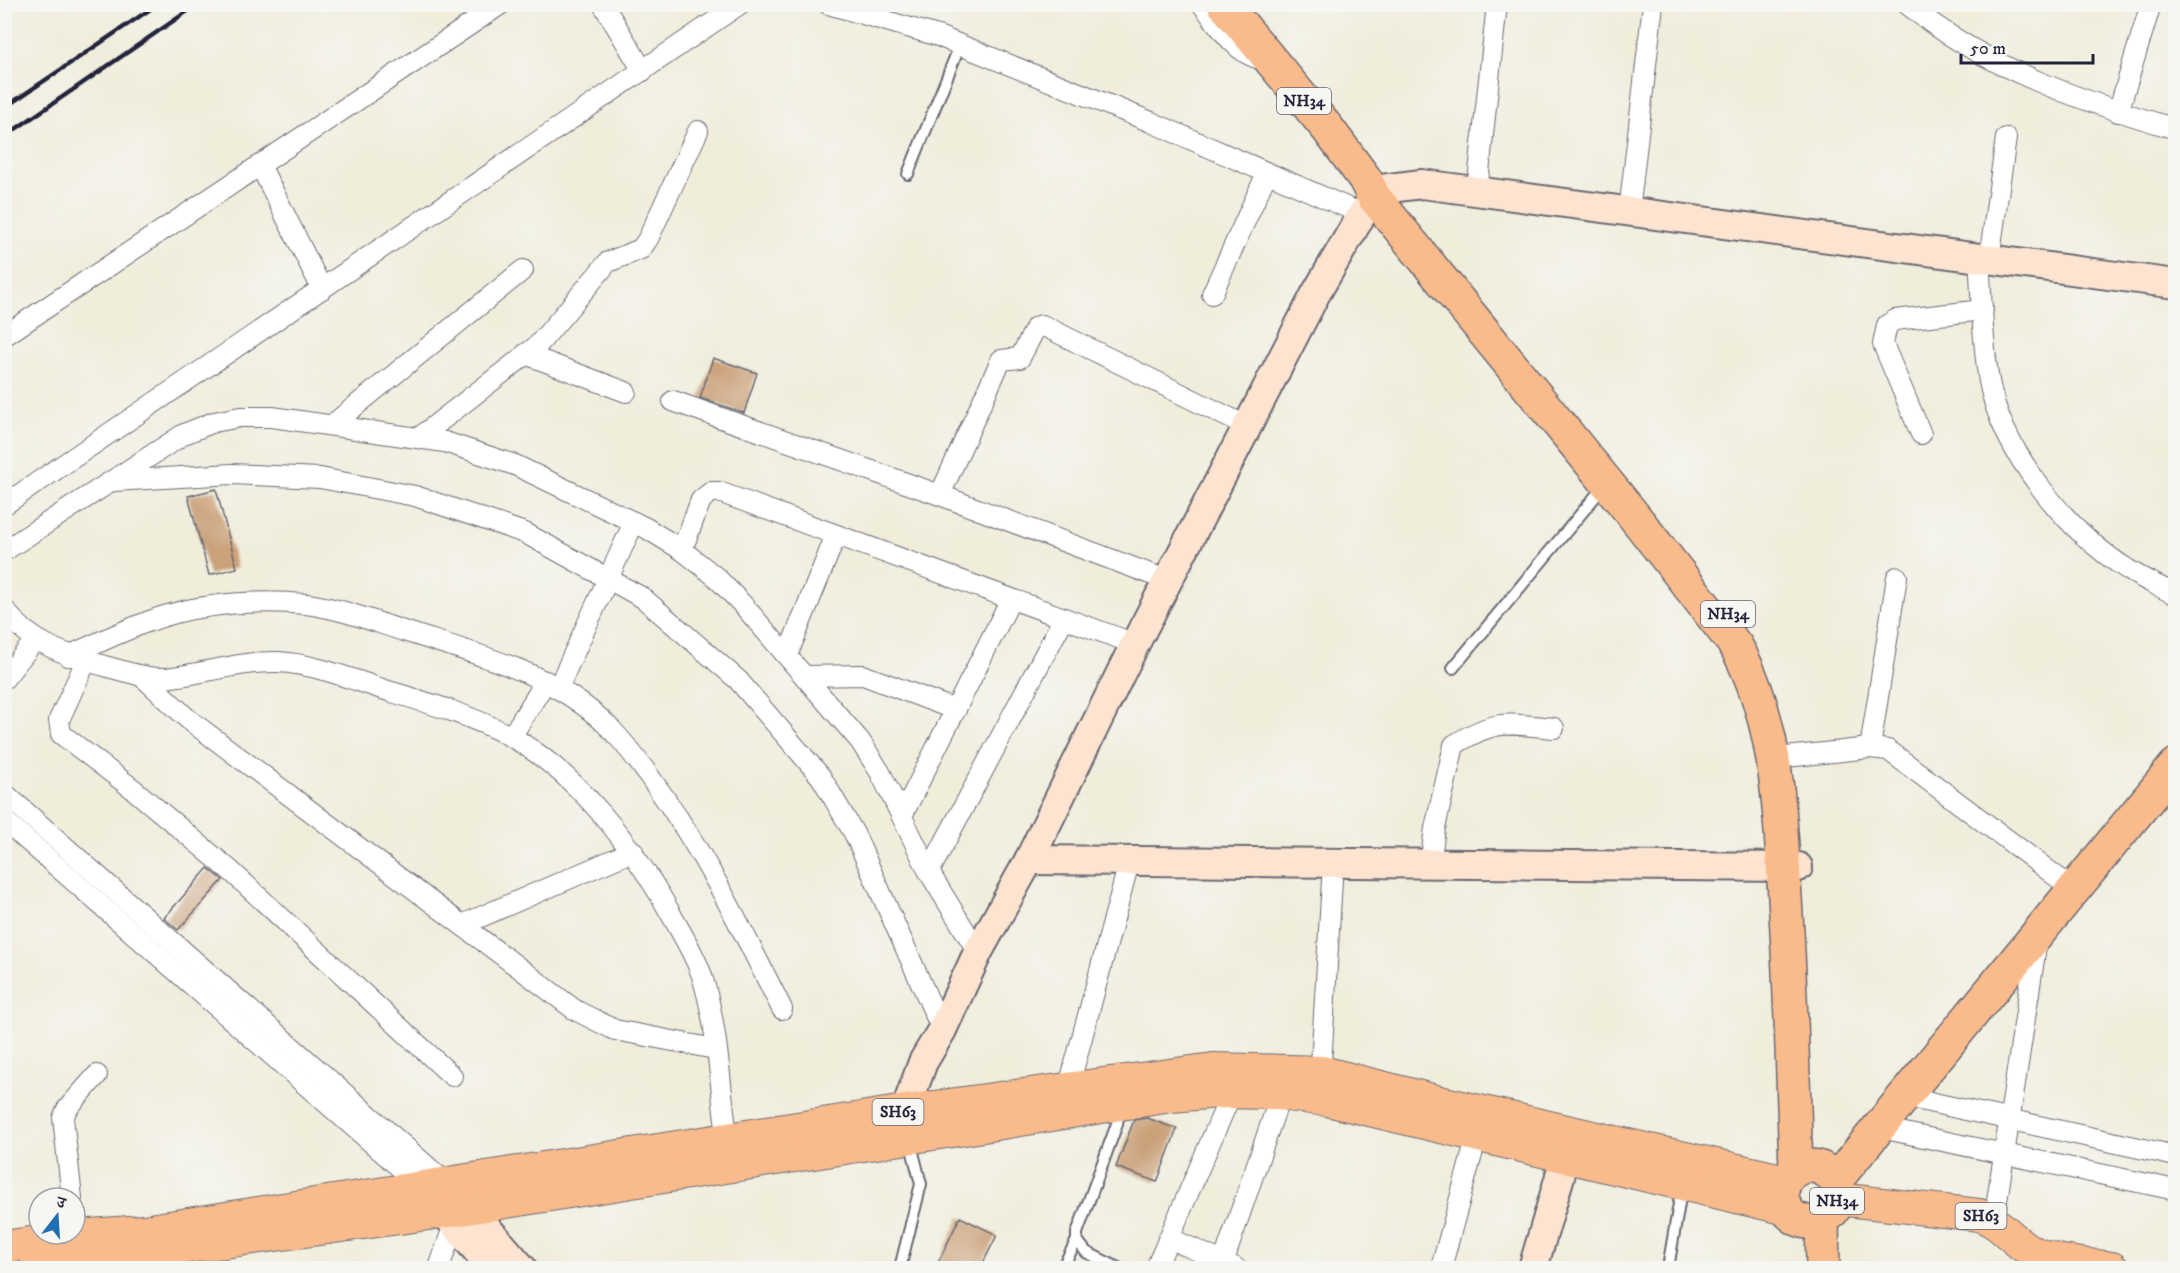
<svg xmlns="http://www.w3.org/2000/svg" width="2180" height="1273" font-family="'IM FELL DW Pica','Noto Serif Devanagari',serif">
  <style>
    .building { fill: #caa179 }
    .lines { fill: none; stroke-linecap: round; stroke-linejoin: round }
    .lane-casing { stroke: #6a6973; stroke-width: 14 }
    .street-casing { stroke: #6a6973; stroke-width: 22 }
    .secondary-casing { stroke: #6a6973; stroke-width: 32 }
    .primary-casing { stroke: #6a6973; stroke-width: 34 }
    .highway-casing { stroke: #6a6973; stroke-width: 36 }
    .lane { stroke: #fff; stroke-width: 10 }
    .street { stroke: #fff; stroke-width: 20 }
    .secondary { stroke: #fde4d1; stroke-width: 28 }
    .primary { stroke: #fabb8c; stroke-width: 32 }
    .highway { stroke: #fabb8c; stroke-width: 33 }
    .rail { stroke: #22223b; stroke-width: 4.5 }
    .labels { text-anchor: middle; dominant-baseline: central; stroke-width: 4.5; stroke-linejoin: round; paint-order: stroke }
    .shield { fill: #f6f6f2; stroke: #626272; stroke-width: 1.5 }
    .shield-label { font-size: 16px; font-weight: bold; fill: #22223b }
  </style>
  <rect width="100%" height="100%" fill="#f6f6f2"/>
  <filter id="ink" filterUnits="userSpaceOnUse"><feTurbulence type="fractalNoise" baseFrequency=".0167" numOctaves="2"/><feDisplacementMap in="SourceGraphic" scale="12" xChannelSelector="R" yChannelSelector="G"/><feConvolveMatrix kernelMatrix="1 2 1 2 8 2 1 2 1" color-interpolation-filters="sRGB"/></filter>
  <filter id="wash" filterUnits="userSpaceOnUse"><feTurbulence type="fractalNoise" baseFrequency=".008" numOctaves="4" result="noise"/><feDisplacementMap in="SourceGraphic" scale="24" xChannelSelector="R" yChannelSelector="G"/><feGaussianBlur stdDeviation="1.35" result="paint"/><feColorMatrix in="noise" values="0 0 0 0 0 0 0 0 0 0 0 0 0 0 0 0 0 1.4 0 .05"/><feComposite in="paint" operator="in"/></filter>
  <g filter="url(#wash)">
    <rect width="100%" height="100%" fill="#f0eddb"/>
    <g id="blocks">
      <g class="building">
        <path d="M713,358L757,373L744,413L700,398Z"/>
        <path d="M216,489L237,568L209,575L188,496Z"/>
        <path d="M208,868L223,880L178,930L164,918Z"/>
        <path d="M1147,1118L1177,1129L1157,1182L1116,1167L1134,1120Z"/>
        <path d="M960,1217L997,1235L980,1269H935Z"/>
      </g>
    </g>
  </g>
  <g filter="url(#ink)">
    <use href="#blocks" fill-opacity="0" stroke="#6a6973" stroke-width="1.5"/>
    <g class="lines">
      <defs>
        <g id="lane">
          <path d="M908,174L960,45"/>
          <path d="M1453,668L1604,486"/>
          <path d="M900,1268L921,1184L910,1141"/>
          <path d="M1062,1268L1077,1240"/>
          <path d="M1118,1268L1086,1252L1077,1240V1233L1117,1124L1119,1108"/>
          <path d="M1668,1268L1682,1186"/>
        </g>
        <g id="street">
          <path d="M603,4L643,71"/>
          <path d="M828,4L938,36L1151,122L1362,214"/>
          <path d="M1202,4C1217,22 1234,52 1257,58"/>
          <path d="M1907,4C1984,68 2081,101 2176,129"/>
          <path d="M2118,112L2151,4"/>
          <path d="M260,165L322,289"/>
          <path d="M1477,191L1497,4"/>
          <path d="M1629,212L1653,4"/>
          <path d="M1979,258C1982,299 1982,341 1989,381C2002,452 2067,531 2127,569C2142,579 2159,586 2176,595"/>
          <path d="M1989,260L2006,138"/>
          <path d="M1212,294L1267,173"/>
          <path d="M4,336L501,4"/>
          <path d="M525,354L626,392"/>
          <path d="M673,401L940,495L1169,581"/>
          <path d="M332,425L523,270"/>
          <path d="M1921,434L1883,344L1887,325L1895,320L1983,310"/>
          <path d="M420,437L538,345L608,262L641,249L648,239L698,131"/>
          <path d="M113,481L232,474L320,478L415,496L525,533L643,598L738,680L821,777L855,835L942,1030"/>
          <path d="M940,495L1001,360L1020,358L1036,327L1042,325L1248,427"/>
          <path d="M4,505L740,4"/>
          <path d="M682,550L701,500L711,492H719L1135,644"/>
          <path d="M4,551L184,434L214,422L240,417H272L445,442L515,465L646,528L682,550L716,577L744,606L860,741L880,772L929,872L978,952"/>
          <path d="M4,609C32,647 73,657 115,669C132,673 148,679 165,678C203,674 240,661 278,662C314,664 349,678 382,689C425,702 468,714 508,735C578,773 635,849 672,916C683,936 695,955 702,976C719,1029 720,1094 729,1149"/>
          <path d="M68,656C112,637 157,613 205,607C237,602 273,601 306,604C340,608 375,622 407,632C478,655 553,672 608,726C625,743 640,763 654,783C705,853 743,931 782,1009"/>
          <path d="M787,656L836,535"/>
          <path d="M86,661L59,720L61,734L133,789L232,872L452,1076"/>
          <path d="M805,676L863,675L956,710"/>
          <path d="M143,677L188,719L575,1010L615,1030L715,1049"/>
          <path d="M4,679L36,639"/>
          <path d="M558,688L634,522"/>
          <path d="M511,737L546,681"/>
          <path d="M1870,748L1897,577"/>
          <path d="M1786,757L1870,748L1888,750L2073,889"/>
          <path d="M4,793L446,1183"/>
          <path d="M902,816L1011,599"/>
          <path d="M4,820L422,1187"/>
          <path d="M1430,865L1435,828L1454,745C1497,718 1506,724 1554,728"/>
          <path d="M929,872L1064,618"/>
          <path d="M462,925L633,851"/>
          <path d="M1320,1082L1333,863"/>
          <path d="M1902,1096L2176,1156"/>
          <path d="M1066,1097L1130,859"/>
          <path d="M1876,1127L2176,1190"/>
          <path d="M72,1198L63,1118L67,1109L97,1075"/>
          <path d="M1994,1220L2037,940"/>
          <path d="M1169,1238L1236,1268"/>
          <path d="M1223,1263L1281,1094"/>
          <path d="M439,1268L454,1224"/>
          <path d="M1156,1268L1232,1092L1233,1083"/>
          <path d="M1441,1268L1477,1136"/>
        </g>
        <g id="secondary">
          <path d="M1029,860L1798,867"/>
          <path d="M909,1131L905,1111L923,1062L942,1030L978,952L1029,860L1135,644L1315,295L1362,214L1381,189L1422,184L2176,284"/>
          <path d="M456,1193L522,1268"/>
          <path d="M431,1197L492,1268"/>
          <path d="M1533,1268L1572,1135"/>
        </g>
        <g id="primary">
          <path d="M1838,1199L1979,1215C2000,1222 2011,1239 2029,1250C2054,1263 2085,1264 2112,1268"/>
          <path d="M4,1247L77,1236L144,1231L905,1111L1213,1069L1322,1072L1440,1102L1786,1181"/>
          <path d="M35,1268L443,1212L1171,1096L1219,1092L1270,1093L1327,1100L1787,1209"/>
        </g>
        <g id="highway">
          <path d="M1224,4L1328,129L1365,179L1374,197L1630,511L1736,646C1778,722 1780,813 1785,898C1791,989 1793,1079 1796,1170"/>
          <circle cx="1810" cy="1194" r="28"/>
          <path d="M1835,1181L2176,765"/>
          <path d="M1822,1219L1823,1268"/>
        </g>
      </defs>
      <use href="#lane" class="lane-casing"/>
      <use href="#street" class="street-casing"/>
      <use href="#secondary" class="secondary-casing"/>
      <use href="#primary" class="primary-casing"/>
      <use href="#highway" class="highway-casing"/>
      <use href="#lane" class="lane"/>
      <use href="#street" class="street"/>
      <use href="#secondary" class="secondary"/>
      <use href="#primary" class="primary"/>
      <use href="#highway" class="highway"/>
      <g class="rail">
        <path d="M4,108L158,4"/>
        <path d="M4,137L198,4"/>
      </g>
    </g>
  </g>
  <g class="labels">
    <g class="shield">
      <rect x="1277" y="88" width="54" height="26" rx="4.5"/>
      <rect x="1701" y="601" width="54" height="26" rx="4.5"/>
      <rect x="872.5" y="1099" width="51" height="26" rx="4.5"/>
      <rect x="1810" y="1188" width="54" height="26" rx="4.5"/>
      <rect x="1955.5" y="1203" width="51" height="26" rx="4.5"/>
    </g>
    <g class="shield-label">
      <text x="1304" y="101">NH34</text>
      <text x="1728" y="614">NH34</text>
      <text x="898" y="1112">SH63</text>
      <text x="1837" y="1201">NH34</text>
      <text x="1981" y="1216">SH63</text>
    </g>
  </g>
  <rect width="2180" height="1273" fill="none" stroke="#f6f6f2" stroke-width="24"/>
  <g transform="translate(57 1216) rotate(17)"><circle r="28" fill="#f6f6f2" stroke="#a1a1a9" stroke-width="1.5"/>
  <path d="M0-4.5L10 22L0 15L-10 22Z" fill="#1f6fb2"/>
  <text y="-9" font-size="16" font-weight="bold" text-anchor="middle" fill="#22223b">उ</text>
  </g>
  <path d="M1961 54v9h132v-9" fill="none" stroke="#22223b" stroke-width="3"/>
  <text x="1970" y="54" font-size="18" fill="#22223b" stroke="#f6f6f2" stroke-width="4.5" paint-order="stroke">50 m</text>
</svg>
